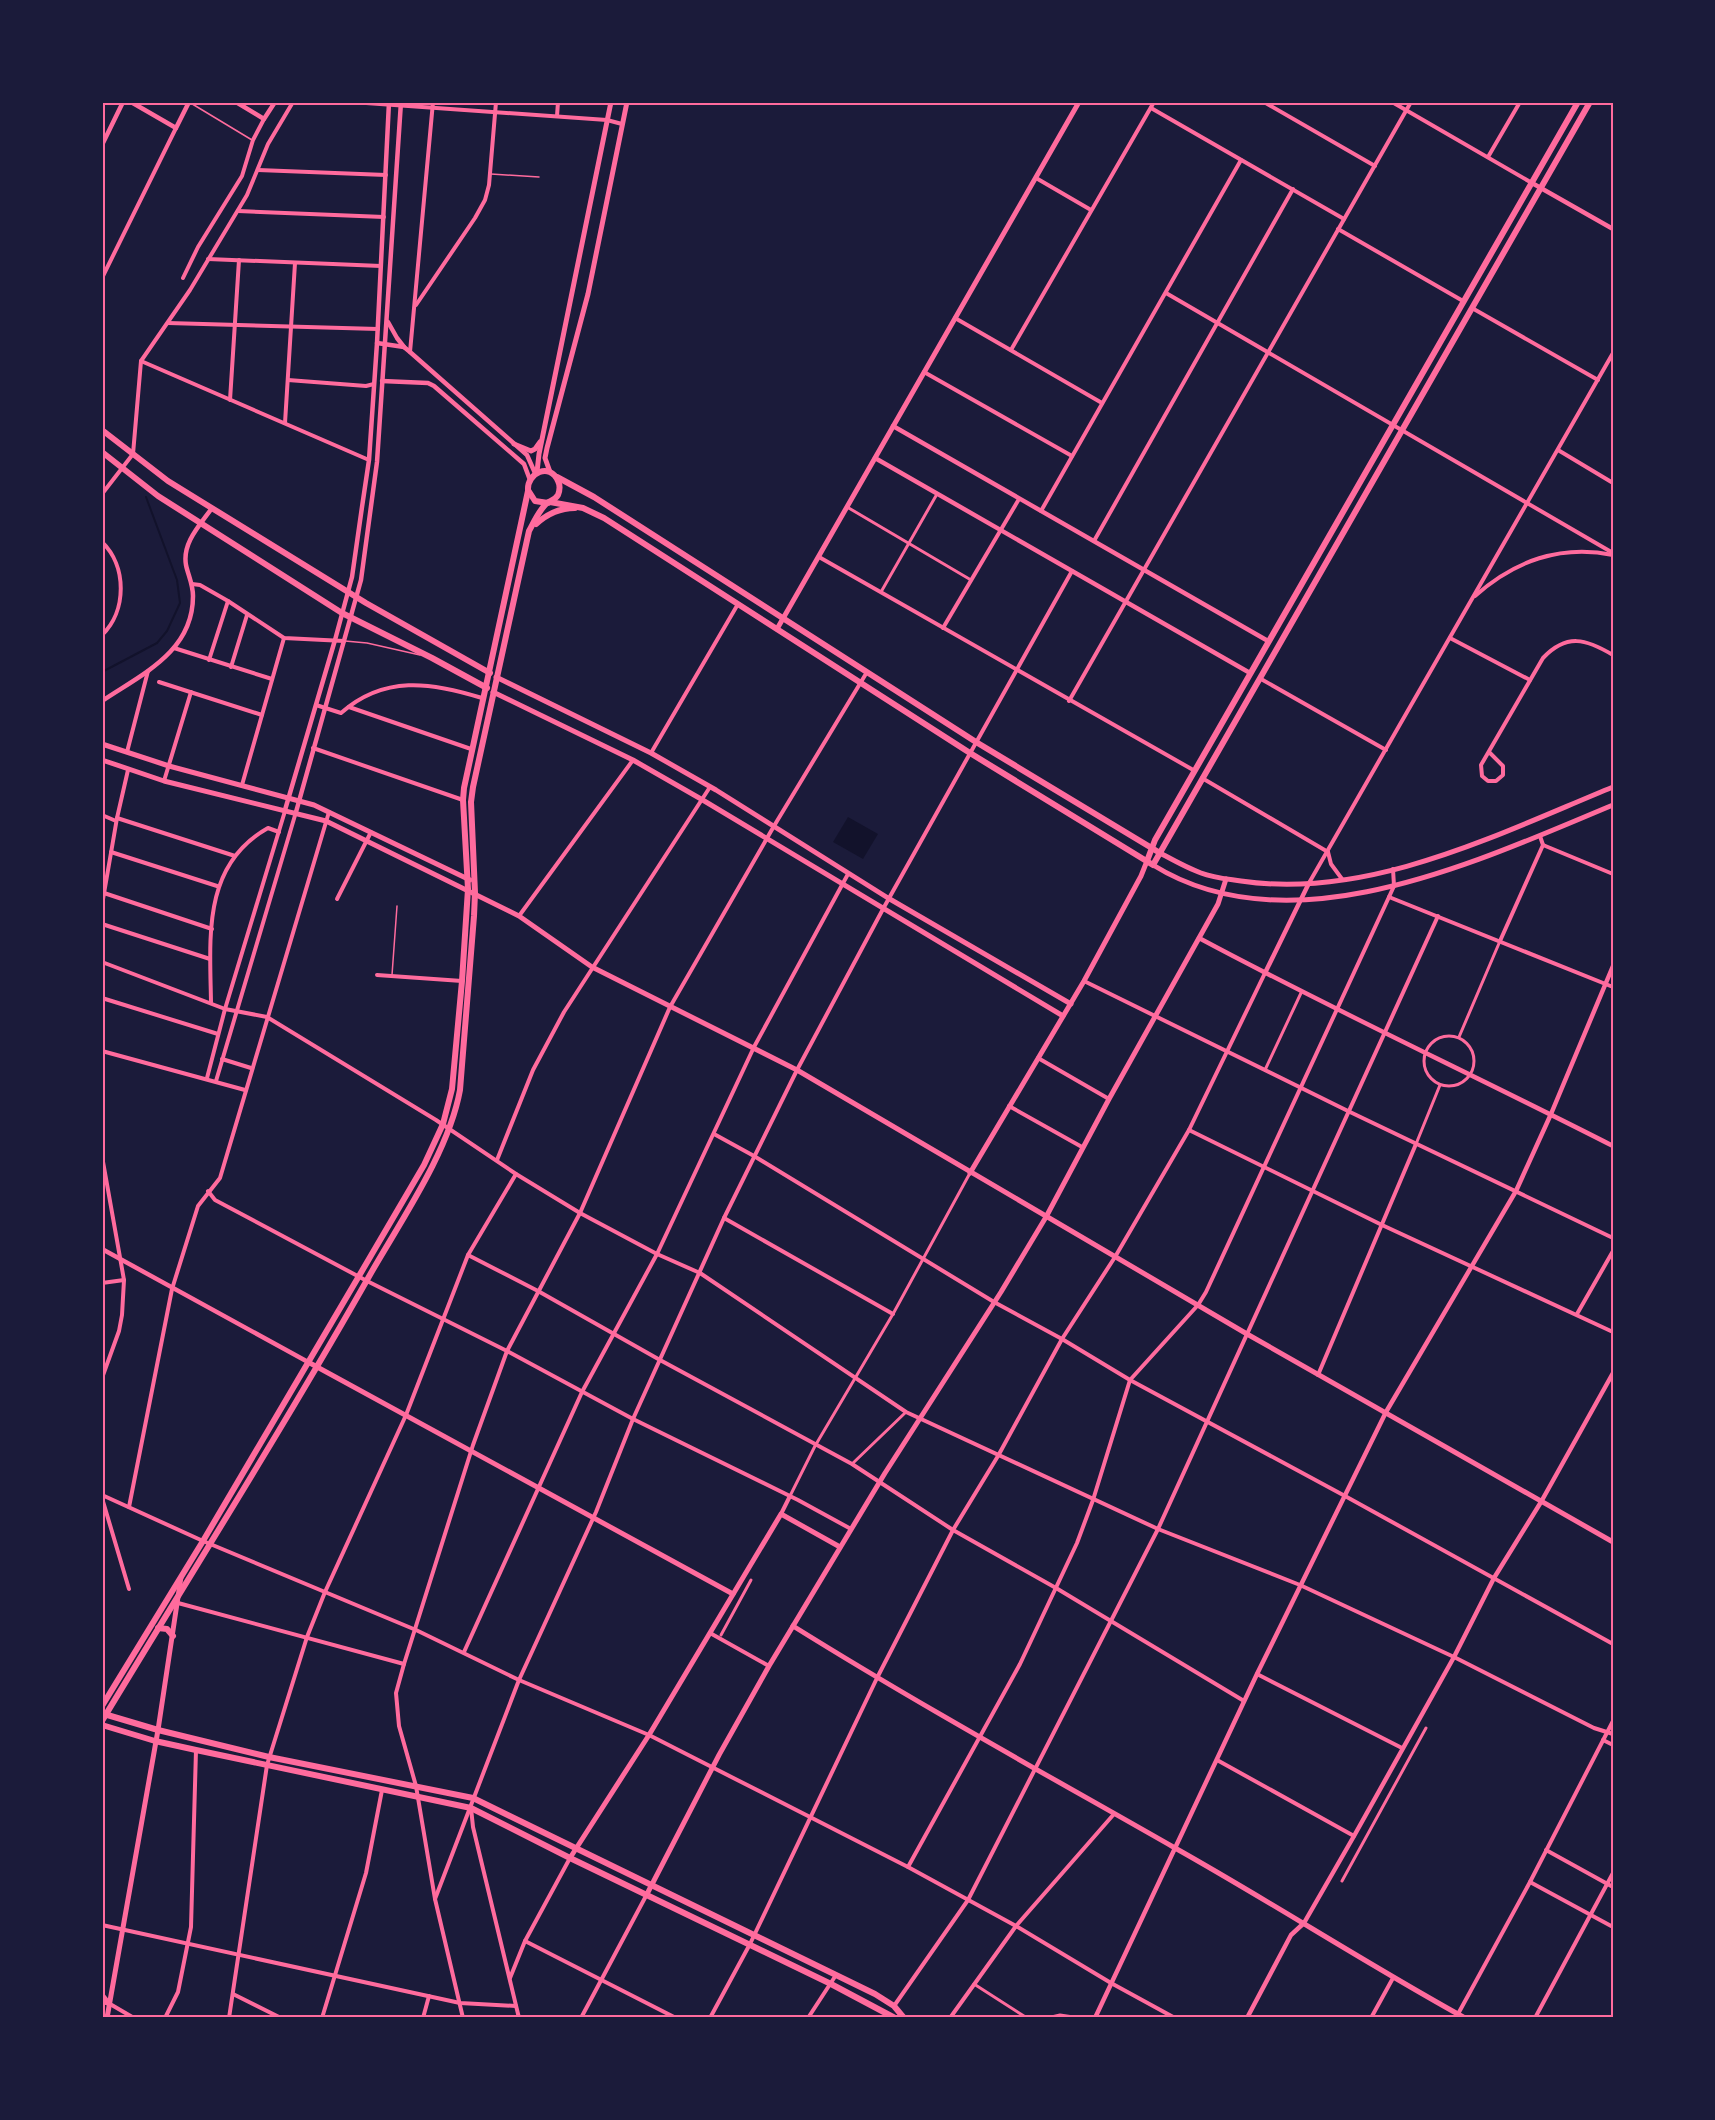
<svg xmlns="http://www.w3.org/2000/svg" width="1715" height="2120" font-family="Ubuntu,sans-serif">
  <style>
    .water { fill: #12122b }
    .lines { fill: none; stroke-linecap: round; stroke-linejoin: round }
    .stream { stroke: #12122b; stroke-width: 2 }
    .service { stroke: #ff6b9d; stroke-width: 1.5 }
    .pedestrian { stroke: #ff6b9d; stroke-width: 3 }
    .minor { stroke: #ff6b9d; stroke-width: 4 }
    .tertiary { stroke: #ff6b9d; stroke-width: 4.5 }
    .secondary { stroke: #ff6b9d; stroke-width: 5 }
    .primary { stroke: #ff6b9d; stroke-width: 6 }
    .neatline { fill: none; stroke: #ff6b9d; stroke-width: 2 }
  </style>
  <rect width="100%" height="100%" fill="#1b1b3a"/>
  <path class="water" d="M848,817L878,834L863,859L833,842Z"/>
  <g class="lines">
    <path class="stream" d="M102,672L157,643L167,631L180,603L177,580L146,497"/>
    <g class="service">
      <path d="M189,102L252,140"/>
      <path d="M491,174L539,177"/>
      <path d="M345,641L367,643L420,655"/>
      <path d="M392,975L397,906"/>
    </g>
    <g class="pedestrian">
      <path d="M847,507L971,580"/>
      <path d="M881,592L937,494"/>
      <circle cx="1449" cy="1061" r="25"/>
      <path d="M1459,1037L1500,941"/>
      <path d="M1265,1070L1301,993"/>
      <path d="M1416,1144L1440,1085"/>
      <path d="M852,1464L906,1412"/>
      <path d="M790,1496L815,1446L893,1314L970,1173"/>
      <path d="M721,1635L751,1580"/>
      <path d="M1342,1881L1426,1728"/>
      <path d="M974,1984L1027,2018"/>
      <path d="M1047,2018L1060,2015L1080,2018"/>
    </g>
    <g class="minor">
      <path d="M352,102L607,120L622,124"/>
      <path d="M1264,102L1375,166"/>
      <path d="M1392,102L1532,183"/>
      <path d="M1151,108L1344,219"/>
      <path d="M557,116L558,102"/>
      <path d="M1488,157L1520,102"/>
      <path d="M258,170L386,175"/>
      <path d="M1036,178L1091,210"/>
      <path d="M238,211L384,217"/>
      <path d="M1338,229L1463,301"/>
      <path d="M208,259L381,266"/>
      <path d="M102,278L176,128"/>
      <path d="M183,278L198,247L242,176L253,140L264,119"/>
      <path d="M1166,293L1613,553"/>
      <path d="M416,305L475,218L485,200L489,185L496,102"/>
      <path d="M1472,308L1598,380"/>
      <path d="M955,318L1102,403"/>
      <path d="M168,323L378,329"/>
      <path d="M1011,350L1154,102"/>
      <path d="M410,352L433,102"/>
      <path d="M141,361L369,460"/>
      <path d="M924,372L1072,456"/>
      <path d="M288,380L366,386L374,384"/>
      <path d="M230,400L239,260"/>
      <path d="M285,423L295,263"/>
      <path d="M1558,450L1613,483"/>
      <path d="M102,494L133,454L141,361L190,290L247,195L268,144L293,102"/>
      <path d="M1041,511L1241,160"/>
      <path d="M1094,541L1293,189"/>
      <path d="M102,542C127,566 127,611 102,635"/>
      <path d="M819,557L1195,771"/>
      <path d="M192,584L200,585L228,601L284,638L344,641"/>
      <path d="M1475,596C1514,561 1561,544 1613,555"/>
      <path d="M943,628L1019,499"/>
      <path d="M1450,638L1530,680"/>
      <path d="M174,648L272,679"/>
      <path d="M209,660L228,601"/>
      <path d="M231,667L247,615"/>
      <path d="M1261,679L1386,750"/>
      <path d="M159,682L262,715"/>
      <path d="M1069,701L1411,102"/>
      <path d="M316,705L341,713C384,675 431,682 482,698"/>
      <path d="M349,707L471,749"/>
      <path d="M313,748L463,800"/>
      <path d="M127,752L148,671"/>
      <path d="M1489,752L1503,766V775L1496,781H1488L1482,776L1481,765L1543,658C1567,633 1586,639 1613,655"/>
      <path d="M651,753L738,604"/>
      <path d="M1202,778L1328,852"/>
      <path d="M164,781L191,692"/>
      <path d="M242,785L284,638"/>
      <path d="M102,815L116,821"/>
      <path d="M117,818L235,856"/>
      <path d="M1543,845L1613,874"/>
      <path d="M111,852L217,886"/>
      <path d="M1328,852L1331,864L1342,879"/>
      <path d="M1309,883L1613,353"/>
      <path d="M104,893L212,929"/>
      <path d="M1389,897L1613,987"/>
      <path d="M337,899L371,832"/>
      <path d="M102,905L117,818L128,770"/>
      <path d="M519,916L633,760"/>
      <path d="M102,924L210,959"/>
      <path d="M1500,941L1543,845L1540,836"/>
      <path d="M102,962L225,1009L267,1017L436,1120L516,1174L580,1213L657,1254L700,1273L906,1412L1158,1529L1300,1585L1454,1657L1594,1728L1613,1734"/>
      <path d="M377,975L462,981"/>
      <path d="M1084,981L1350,1112L1613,1238"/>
      <path d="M102,998L218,1034"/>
      <path d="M211,1002C210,938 202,865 268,828L279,832"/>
      <path d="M102,1051L245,1090"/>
      <path d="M1038,1058L1109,1099"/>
      <path d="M222,1059L251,1068"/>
      <path d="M207,1078L225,1009L285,811"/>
      <path d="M216,1081L296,812"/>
      <path d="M1009,1106L1082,1147"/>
      <path d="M1189,1130L1382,1225L1613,1332"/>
      <path d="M714,1134L754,1156L994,1302L1062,1339L1130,1380L1345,1496L1613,1644"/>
      <path d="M102,1156L124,1280L122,1315L119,1331L102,1378"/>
      <path d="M497,1160L533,1070L564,1012L710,787"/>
      <path d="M208,1191L215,1200L367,1281L507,1351L633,1419L798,1500L851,1529"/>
      <path d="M724,1218L893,1314"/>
      <path d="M468,1255L538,1291L660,1360L852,1464L953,1530L1056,1588L1244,1701"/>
      <path d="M102,1283L124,1280"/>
      <path d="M1577,1314L1613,1251"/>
      <path d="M1318,1375L1416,1144"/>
      <path d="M102,1495L203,1541L416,1630L519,1680L649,1735L908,1867L1016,1926L1111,1983L1175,2018"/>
      <path d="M102,1498L129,1589"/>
      <path d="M129,1507L172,1289L198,1206L220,1178L329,812"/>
      <path d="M781,1514L790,1496"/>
      <path d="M178,1603L404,1664"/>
      <path d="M710,1633L769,1666"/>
      <path d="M464,1652L582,1392L657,1254L754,1047L848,874"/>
      <path d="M1257,1674L1402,1748"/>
      <path d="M1603,1740L1613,1745"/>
      <path d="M1217,1760L1354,1836"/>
      <path d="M471,1808L473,1827L519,2018"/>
      <path d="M1546,1850L1613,1887"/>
      <path d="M908,1867L1020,1664L1077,1543L1093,1500L1130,1380L1198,1305L1206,1292L1389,897L1394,886L1393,869"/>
      <path d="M1530,1882L1613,1927"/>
      <path d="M435,1899L519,1680L596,1512L633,1419L724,1218L797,1070L883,909L1072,571"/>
      <path d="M102,1925L460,2003L516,2006"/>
      <path d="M525,1941L676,2018"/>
      <path d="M510,1978L525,1941L570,1858"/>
      <path d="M102,1994L109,2003"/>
      <path d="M233,1994L281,2018"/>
      <path d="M102,2002L110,2004L134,2018"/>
      <path d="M894,2006L968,1900L1158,1529L1438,916"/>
      <path d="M1458,2014L1530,1882L1613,1721"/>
      <path d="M165,2018L178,1992L191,1927L196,1750"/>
      <path d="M229,2018L267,1765L307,1637L325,1592L406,1415L468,1255L516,1174"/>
      <path d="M322,2018L366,1873L382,1790"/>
      <path d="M423,2018L429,1996"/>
      <path d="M463,2018L435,1899L416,1786L399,1726L396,1693L404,1664L473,1445L507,1351L580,1213L670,1007L774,826L867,672"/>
      <path d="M581,2018L647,1894"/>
      <path d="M710,2018L750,1944L877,1678L953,1530L998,1456L1062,1339L1115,1257L1189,1130L1265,973"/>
      <path d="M808,2018L836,1975"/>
      <path d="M950,2018L1016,1926L1114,1814"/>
      <path d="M1371,2018L1393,1978"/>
      <path d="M1535,2018L1613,1873"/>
    </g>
    <g class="tertiary">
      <path d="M131,102L176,128L189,102"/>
      <path d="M236,102L264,119L275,102"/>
      <path d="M102,145L123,102"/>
      <path d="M1532,183L1613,229"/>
      <path d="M388,322L397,338L404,347"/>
      <path d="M377,343L404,347L410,352L527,455L535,473"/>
      <path d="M382,381L428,383L434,386L524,464L530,480"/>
      <path d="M893,426L1268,641"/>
      <path d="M875,458L1250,673"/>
      <path d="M102,701C142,674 193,652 193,596C193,584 188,575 186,565C182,543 200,525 212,508"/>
      <path d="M285,810L335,640L352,577L362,507L369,460L377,343L389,102"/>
      <path d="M296,812L361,580L377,462L401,102"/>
      <path d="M1199,938C1335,1011 1476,1076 1613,1146"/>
      <path d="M1265,973L1308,885"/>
      <path d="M102,1249L308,1362"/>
      <path d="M1095,2018L1257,1674L1386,1412L1516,1191L1551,1114L1613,966"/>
      <path d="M1247,2018L1291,1935L1304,1923L1354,1836L1454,1657L1494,1578L1541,1502L1613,1373"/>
    </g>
    <g class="secondary">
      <path d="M514,444L531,451L535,449L540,442"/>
      <path d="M537,472L539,454L611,102"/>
      <path d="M550,472L545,458L547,448L588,294L627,102"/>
      <path d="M777,629L1079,102"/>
      <path d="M496,677L651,753L716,790L888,898L1071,1004"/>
      <path d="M493,692L633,760L701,799L1063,1016"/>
      <path d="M102,744L169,766L314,805L470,880"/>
      <path d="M102,760L164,781L326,821L519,916L592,967L797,1070L1247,1334L1613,1542"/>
      <path d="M1160,853C1173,860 1187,868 1201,873C1214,878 1228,879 1241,881C1369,900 1498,834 1613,787"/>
      <path d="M1153,865C1291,951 1480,860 1613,805"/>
      <path d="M970,1173L1084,981L1141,876L1147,861"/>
      <path d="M308,1362L733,1594"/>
      <path d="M793,1626C918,1704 1047,1775 1175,1848C1273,1903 1367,1964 1465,2018"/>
      <path d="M570,1858L649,1735L781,1514L840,1547"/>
      <path d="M647,1894L719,1755L769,1666L885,1473L1001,1292L1046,1217L1109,1099L1218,904L1226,879"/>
      <path d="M107,2018L158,1730L181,1577"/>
    </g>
    <g class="primary">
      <path d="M102,430L168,481L202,502L366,603L490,673"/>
      <path d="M102,452L158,496L342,613L432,658L487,688"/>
      <path d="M557,477L594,497L976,742L1160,853"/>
      <path d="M550,502L583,508L604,518L970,753L1153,865L1590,102"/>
      <path d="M536,524C547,514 560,508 575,508"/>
      <path d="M1147,861L1155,840L1578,102"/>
      <path d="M158,1628L167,1629L173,1636"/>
      <path d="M102,1706L203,1541L359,1276L424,1165L443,1124L452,1089L462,981L468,889L463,800L464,788L528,491"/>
      <path d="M104,1714L158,1730L269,1757L473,1798L875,1994L894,2006L904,2018"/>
      <path d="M102,1721C192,1572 285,1425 371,1273C402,1219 449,1151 460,1090L474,916L475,893L471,802L473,787L529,531C534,522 539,510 547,503C551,500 555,500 558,495C560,490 560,485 558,481C550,462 527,473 528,490L535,501L548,503"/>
      <path d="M102,1725L155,1741L196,1750L471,1808L570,1858L831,1984L895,2018"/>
    </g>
  </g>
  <rect width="1715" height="2120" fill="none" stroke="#1b1b3a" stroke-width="207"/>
  <rect x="104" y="104" width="1508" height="1912" class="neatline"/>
</svg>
